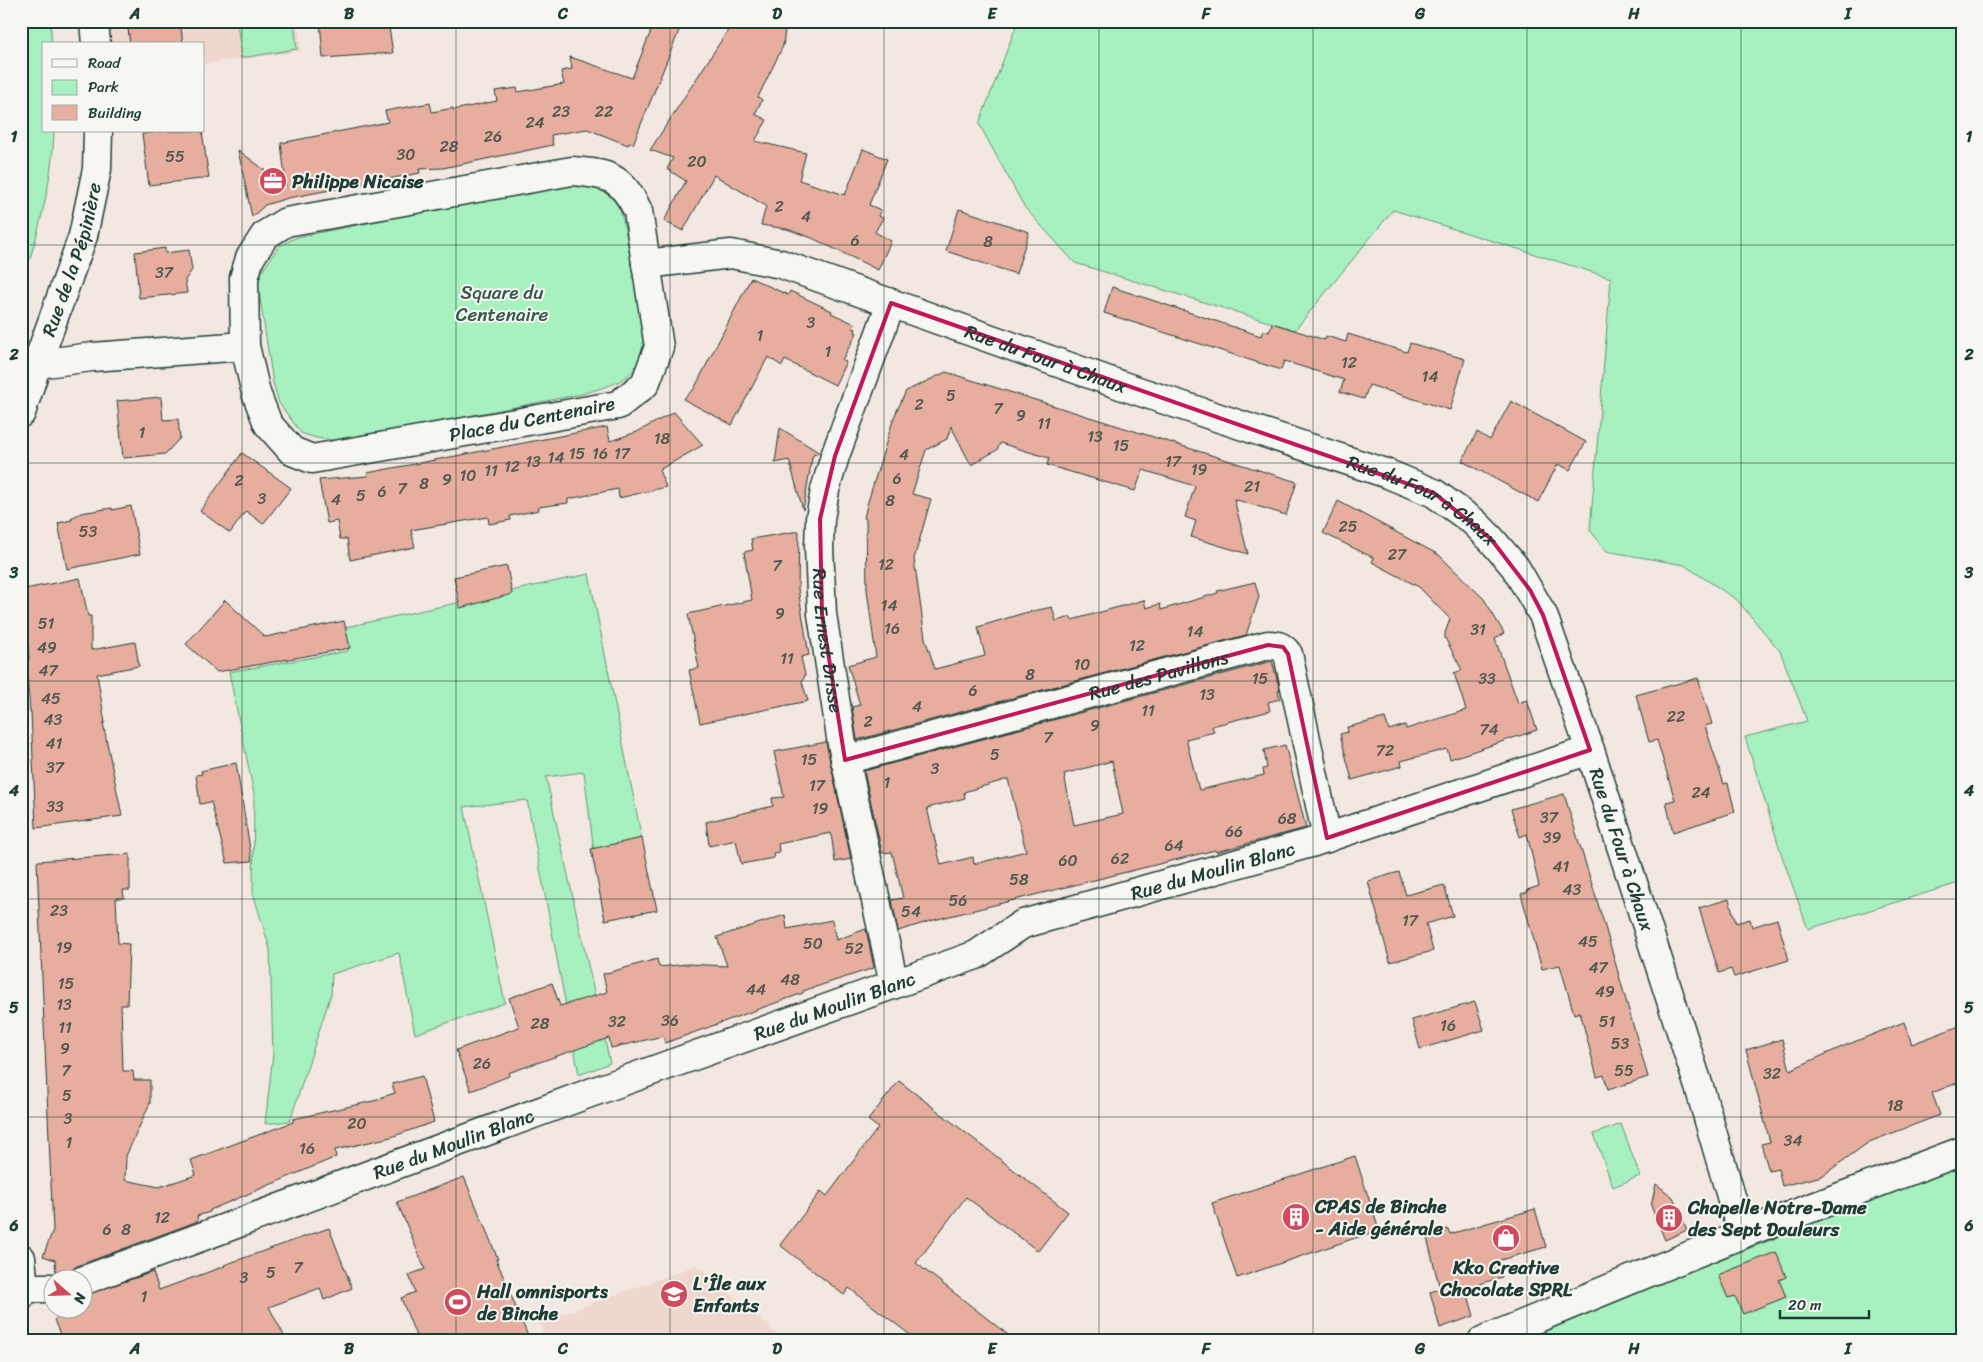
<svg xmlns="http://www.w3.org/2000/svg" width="1983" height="1362" font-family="Sriracha,sans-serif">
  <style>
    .built { fill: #efd7cd }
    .green { fill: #a7f0bf; stroke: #63967a }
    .building { fill: #e7ae9f; stroke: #1f3d34; fill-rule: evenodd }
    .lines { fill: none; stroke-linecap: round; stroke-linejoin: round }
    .minor-casing { stroke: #1f3d34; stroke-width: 31 }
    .minor { stroke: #f6f6f2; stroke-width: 28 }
    .marked { fill: none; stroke: #c2185b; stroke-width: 4; stroke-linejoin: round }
    .grid { fill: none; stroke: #1f3d34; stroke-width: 1; stroke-opacity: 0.55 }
    .labels { text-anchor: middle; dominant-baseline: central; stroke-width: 4; stroke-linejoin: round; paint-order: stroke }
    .number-label { font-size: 16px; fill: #51594f }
    .poi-label { font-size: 19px; font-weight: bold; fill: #1f3d34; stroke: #f6f6f2; text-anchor: start }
    .street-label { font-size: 19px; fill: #1f3d34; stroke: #f6f6f2 }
    .park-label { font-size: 19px; fill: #335849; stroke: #f6f6f2 }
    .neatline { fill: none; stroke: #1f3d34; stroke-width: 2 }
    .grid-label { font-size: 16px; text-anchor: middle; font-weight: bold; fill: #1f3d34 }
  </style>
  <rect width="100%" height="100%" fill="#f3e8e1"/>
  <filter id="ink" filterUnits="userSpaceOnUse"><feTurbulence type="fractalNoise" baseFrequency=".02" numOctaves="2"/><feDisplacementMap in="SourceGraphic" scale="10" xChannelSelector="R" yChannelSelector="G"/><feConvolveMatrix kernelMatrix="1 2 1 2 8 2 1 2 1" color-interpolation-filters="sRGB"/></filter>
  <g filter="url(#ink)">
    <g class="built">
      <path d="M110,21H298L301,51L204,64V44H112Z"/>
      <path d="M697,1265L785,1341H546L539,1323Z"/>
    </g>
    <g class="green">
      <path d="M21,21H50L52,44H44V131H54C52,184 38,236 21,286Z"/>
      <path d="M237,21H294L297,49L241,58Z"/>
      <path d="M1018,21H1962V882L1808,929L1782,856L1745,737L1807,721L1780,651L1737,600L1684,565L1606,551L1590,530L1611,278L1393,210L1295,330L1075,263L1025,208L979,124Z"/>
      <path d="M570,183C585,185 605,189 616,201C625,212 641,316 645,337C644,343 644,351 642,356C631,383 607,386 582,394L340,441L316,438L301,433L279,403L273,383L257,279L279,246L297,237Z"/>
      <path d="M589,574L642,840L594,852L584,772L546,777L610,1063L579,1075L527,800L464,807L505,1003L415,1034L399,953L332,974L331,994L290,1121L265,1124L273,1054L270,949L253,893L254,794L229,672L348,651L346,627Z"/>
      <path d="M1621,1124L1640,1176L1613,1187L1594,1134Z"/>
      <path d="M1962,1165V1341H1518L1588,1310L1748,1249Z"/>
    </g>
    <g class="building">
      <path d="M127,21H180L183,44H130Z"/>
      <path d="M320,21H388L393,53L323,58Z"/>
      <path d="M655,21H683L633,144L629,143L628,145L587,129L551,135L553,145L443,168L419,169L420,173L288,198L265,205L252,217L238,150L286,186L281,143L388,122L385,111L430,103L432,112L453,108V110L497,101L495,91L517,88L518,92L564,84L561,71L572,69L570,57L632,78Z"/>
      <path d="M734,21H786L783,46L758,97L762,100L755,114L767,120L755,141L806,153L799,180L845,195L863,149L887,159L869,205L881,210L878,216L883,218L875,232L891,241L878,270L812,238L787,229L761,225L766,206L714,175L683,231L664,221L686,181L667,169L673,158L650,150Z"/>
      <path d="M167,131H202L209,178L149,185L142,134Z"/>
      <path d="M959,209L1029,232L1016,274L946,251Z"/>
      <path d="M165,248V253L189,250L192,270L185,280L187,293L139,298L135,252Z"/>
      <path d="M751,278L788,295L790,291L832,311L831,313L855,324L853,328L856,329L855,332L857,333L842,360L846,362L835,385L785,360L782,366L768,357L732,425L683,399L694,389Z"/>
      <path d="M1112,287L1261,336L1263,330L1269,332L1272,323L1325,340L1326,336L1346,342L1348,334L1407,352L1410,343L1465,359L1450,410L1369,385L1364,399L1340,392L1344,380L1284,361L1281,370L1104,313Z"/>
      <path d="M946,372L1297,482L1286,515L1234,499L1248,554L1191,537L1196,521L1185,517L1195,486L1143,470L1135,491L1047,465L1049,458L1000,443L997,450L971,465L951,426L947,439L926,450L912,494L931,499L914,559L925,638L935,669L985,656L978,627L1024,613L1052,607L1056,621L1071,617L1072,620L1144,600L1146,608L1160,604L1161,610L1218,593L1217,591L1255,582L1259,597L1246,635L857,740L852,707L860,705L848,665L876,657L867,590L866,519L864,518L867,505L894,417L906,391Z"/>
      <path d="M161,397L163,420L178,419L180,438L165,454L123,458L117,401Z"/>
      <path d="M1511,401L1586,442L1570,470L1558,464L1538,502L1462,461L1477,432L1490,440Z"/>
      <path d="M674,412L703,445L659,470L666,487L619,498L618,489L568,499V503L538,507L539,510L510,516L511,520L489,524L488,517L411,530L415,547L350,560L347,539H340L337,521L327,523L319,480L368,476L367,473L607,427L610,441L637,432Z"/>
      <path d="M780,428L820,453L813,455L812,458L803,510L789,460L775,463Z"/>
      <path d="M242,453L291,488L263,524L246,511L230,533L200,511Z"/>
      <path d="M1338,501L1439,555L1484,599L1504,633L1495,639L1518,703L1527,700L1537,730L1450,759L1447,749L1401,761L1402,766L1352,780L1340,734L1348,732L1347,727L1385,718L1389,730L1405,725L1406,729L1466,710L1454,673L1462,670L1445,638V633L1450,619L1419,587L1372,562L1374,558L1323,533Z"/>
      <path d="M131,506L140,554L67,569L58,523L72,520L71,518L81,513L112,508V510Z"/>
      <path d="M799,531L798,589L809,655L801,657L805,675L802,682L808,701L700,723L689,670L699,668L688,614L752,600L744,552L753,550L751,539Z"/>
      <path d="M507,566L512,594L460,608L454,577Z"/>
      <path d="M80,578L88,616H91V650L135,642L139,666L97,674L105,723H103L122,816L36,828L31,712H30L26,661L29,660L25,589Z"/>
      <path d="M225,600L265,637L344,621L350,648L217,672L186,644Z"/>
      <path d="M1272,661L1280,690H1278L1280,699L1268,702L1270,711L1212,726L1214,732L1186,739L1199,790L1264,775L1263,769L1267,768L1264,750L1285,745L1306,828L1216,852L1215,850L934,920L898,931L892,900L903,898L892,852L882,853L864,771ZM1112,761L1123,814L1074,825L1064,774ZM1008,779L1026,851L974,864L973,857L941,865L927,808L965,798L964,792Z"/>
      <path d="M1698,678L1712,724L1705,726L1724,784L1728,783L1735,812L1673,832L1666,802L1675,800L1657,740L1649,742L1636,695Z"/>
      <path d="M826,742L851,859L835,862L831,833L778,844L779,852L773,853L774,858L741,864L736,840L709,846L706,822L773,806L772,798L784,797L774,752Z"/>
      <path d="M236,763L252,861L227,863L211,802L200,804L196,775L202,774L201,771Z"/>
      <path d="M1564,794L1603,920L1648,1077L1608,1090L1604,1075L1597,1077L1580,1012L1574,1014L1560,965L1542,969L1521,894L1528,892L1527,890L1539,886L1527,834L1520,837L1511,809Z"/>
      <path d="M642,838L657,910L605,920L591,849Z"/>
      <path d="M130,854V890H123L124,898H116L118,943L129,944L127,1005H121L123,1071H133L134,1080H150V1103L126,1156L125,1180L159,1187L196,1175L191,1160L293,1122V1119L382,1099V1097L395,1093L392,1084L422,1076L434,1122L391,1137L335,1150L336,1157L210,1210V1212L197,1216L198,1221L77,1266L70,1271L67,1280H65L56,1273L55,1260L43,1256L53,1230L37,863L38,861Z"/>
      <path d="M1399,872L1406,895L1444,885L1453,916L1426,924L1433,951L1390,962L1368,881Z"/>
      <path d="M1729,899L1736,923L1750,919L1752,927L1777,919L1789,960L1734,977L1731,969L1719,973L1699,908Z"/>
      <path d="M785,915L787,929L832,920L836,940L866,929L874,968L803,991V993L665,1043L663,1036L611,1048L609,1038L508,1073L509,1076L471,1091L456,1050L519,1027L509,998L552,983L560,1006L607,992L603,974L657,959L659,967L687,964L727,966L717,937Z"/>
      <path d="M1475,1002L1484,1030L1420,1049L1412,1020Z"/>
      <path d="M1904,1022L1912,1044L1962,1025V1081L1932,1093L1940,1115L1869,1142L1822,1176L1782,1186L1778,1169L1769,1171L1761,1144L1770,1142L1746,1050L1782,1039L1790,1070L1844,1046Z"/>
      <path d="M899,1081L1068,1212L1038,1251L966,1197L916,1263L1016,1341H918L849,1288L844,1295L780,1245L821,1191L827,1196L878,1128L868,1120Z"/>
      <path d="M1355,1156L1379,1230L1237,1278L1212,1203Z"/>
      <path d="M464,1177L498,1259H496L530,1341H418L401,1298L415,1292L409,1275L425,1269L397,1202Z"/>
      <path d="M1656,1184L1673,1197L1687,1230L1665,1240L1651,1206Z"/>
      <path d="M1535,1209L1546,1247L1497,1261L1502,1277L1466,1288L1474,1316L1440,1328L1430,1292L1440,1289L1426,1234L1448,1229L1450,1234Z"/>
      <path d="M329,1228L352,1288L324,1300L320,1288L269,1307L287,1341H63L54,1320L59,1317L58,1310H82V1296L153,1272L159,1290L225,1266L224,1265Z"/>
      <path d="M1776,1252L1786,1277L1779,1280L1786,1297L1743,1314L1735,1296L1728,1298L1718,1275Z"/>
    </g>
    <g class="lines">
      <defs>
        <g id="minor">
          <path d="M94,21L96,44"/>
          <path d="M572,171C609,174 621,176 638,211L659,347L645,384L618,405L312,459L292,451L268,424L256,393L245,346L244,278L250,258L265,235L286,222Z"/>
          <path id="s1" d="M646,264L731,254L781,264L1126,387L1388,474L1434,493L1474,522L1491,539L1515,567L1543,615L1590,750L1700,1090L1742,1234"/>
          <path id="s2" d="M891,303L835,456L825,490L820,519L819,547L822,614L842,744L894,984"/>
          <path d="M22,366L92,357L245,346"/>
          <path id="s3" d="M21,413L37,364L83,236L97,169L98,131"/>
          <path id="s4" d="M845,760L1268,645C1278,645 1282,646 1288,654L1327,838"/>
          <path d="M21,1258L24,1288L21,1296"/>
          <path id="s5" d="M82,1281L590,1093L976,955L1023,924L1314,842L1590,750"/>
          <path d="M21,1286L24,1288H52"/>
          <path d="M1482,1341L1742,1234L1962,1151"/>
        </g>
      </defs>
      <use href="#minor" class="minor-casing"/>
      <use href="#minor" class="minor"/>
    </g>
  </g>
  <path class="marked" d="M891,303L1434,493L1491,539L1530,590L1543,615L1590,750L1327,838L1288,654L1283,647L1268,645L845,760L822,614L820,519L835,456Z"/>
  <path class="grid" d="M242,21V1341M456,21V1341M670,21V1341M884,21V1341M1099,21V1341M1313,21V1341M1527,21V1341M1741,21V1341M21,245H1962M21,463H1962M21,681H1962M21,899H1962M21,1117H1962"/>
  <defs>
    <symbol id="office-disc" viewBox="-11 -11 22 22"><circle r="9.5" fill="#d1495b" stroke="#f6f6f2"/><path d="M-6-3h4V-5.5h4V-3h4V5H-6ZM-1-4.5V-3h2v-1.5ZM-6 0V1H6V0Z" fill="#fff"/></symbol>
    <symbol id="building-disc" viewBox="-11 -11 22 22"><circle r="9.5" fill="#d1495b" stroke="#f6f6f2"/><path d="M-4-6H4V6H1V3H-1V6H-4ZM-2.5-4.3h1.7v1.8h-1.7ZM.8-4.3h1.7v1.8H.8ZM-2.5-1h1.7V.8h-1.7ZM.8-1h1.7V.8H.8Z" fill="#fff"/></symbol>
    <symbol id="shop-disc" viewBox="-11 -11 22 22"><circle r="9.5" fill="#d1495b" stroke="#f6f6f2"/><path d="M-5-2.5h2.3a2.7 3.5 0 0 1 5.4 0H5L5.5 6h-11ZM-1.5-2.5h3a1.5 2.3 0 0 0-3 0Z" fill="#fff"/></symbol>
    <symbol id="school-disc" viewBox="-11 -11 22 22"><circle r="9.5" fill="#d1495b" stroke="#f6f6f2"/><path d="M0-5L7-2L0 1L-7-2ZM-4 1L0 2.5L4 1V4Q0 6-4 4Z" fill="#fff"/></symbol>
    <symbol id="stadium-disc" viewBox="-11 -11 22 22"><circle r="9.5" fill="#d1495b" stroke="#f6f6f2"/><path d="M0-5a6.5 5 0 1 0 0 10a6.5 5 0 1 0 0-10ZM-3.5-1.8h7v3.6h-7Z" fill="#fff"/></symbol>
  </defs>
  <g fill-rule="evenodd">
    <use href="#office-disc" x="257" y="165" width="32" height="32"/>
    <use href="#building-disc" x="1280" y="1201" width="32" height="32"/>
    <use href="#building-disc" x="1653" y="1202" width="32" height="32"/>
    <use href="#shop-disc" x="1490" y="1222" width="32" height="32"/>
    <use href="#school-disc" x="658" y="1278" width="32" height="32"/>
    <use href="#stadium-disc" x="442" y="1286" width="32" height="32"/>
  </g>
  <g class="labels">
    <g class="number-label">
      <text x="561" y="111">23</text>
      <text x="604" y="111">22</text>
      <text x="535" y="122">24</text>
      <text x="493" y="136">26</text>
      <text x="449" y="146">28</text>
      <text x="406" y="154">30</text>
      <text x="175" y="156">55</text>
      <text x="697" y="161">20</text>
      <text x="779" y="206">2</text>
      <text x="806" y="216">4</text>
      <text x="855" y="240">6</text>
      <text x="988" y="241">8</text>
      <text x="164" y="272">37</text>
      <text x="811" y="322">3</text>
      <text x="760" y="335">1</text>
      <text x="828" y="351">1</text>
      <text x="1349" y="362">12</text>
      <text x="1430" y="376">14</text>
      <text x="951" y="395">5</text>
      <text x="919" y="404">2</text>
      <text x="998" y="408">7</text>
      <text x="1021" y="415">9</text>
      <text x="1044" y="423">11</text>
      <text x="142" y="432">1</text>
      <text x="1095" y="436">13</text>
      <text x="662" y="438">18</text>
      <text x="1121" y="445">15</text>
      <text x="577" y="453">15</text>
      <text x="600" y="453">16</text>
      <text x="622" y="453">17</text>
      <text x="904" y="454">4</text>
      <text x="556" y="457">14</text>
      <text x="533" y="461">13</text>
      <text x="1173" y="461">17</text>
      <text x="512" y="466">12</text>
      <text x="1199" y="469">19</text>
      <text x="491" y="470">11</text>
      <text x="468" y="475">10</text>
      <text x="897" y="478">6</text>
      <text x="447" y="479">9</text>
      <text x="239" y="480">2</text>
      <text x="424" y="483">8</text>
      <text x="1252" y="486">21</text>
      <text x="402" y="488">7</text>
      <text x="382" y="491">6</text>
      <text x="361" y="495">5</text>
      <text x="262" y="498">3</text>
      <text x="336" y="499">4</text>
      <text x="890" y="500">8</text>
      <text x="1348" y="526">25</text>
      <text x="88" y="531">53</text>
      <text x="1397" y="554">27</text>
      <text x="886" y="564">12</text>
      <text x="777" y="565">7</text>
      <text x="889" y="605">14</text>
      <text x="780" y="613">9</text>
      <text x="46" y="623">51</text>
      <text x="892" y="628">16</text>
      <text x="1478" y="629">31</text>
      <text x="1195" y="631">14</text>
      <text x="1137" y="645">12</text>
      <text x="47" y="647">49</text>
      <text x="787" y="658">11</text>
      <text x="1082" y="664">10</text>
      <text x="48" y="670">47</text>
      <text x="1030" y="674">8</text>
      <text x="1260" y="678">15</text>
      <text x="1487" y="678">33</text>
      <text x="973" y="690">6</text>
      <text x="1207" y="694">13</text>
      <text x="51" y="698">45</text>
      <text x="917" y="706">4</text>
      <text x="1148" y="710">11</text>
      <text x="1676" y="716">22</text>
      <text x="53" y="719">43</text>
      <text x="868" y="721">2</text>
      <text x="1095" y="725">9</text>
      <text x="1489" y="729">74</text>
      <text x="1048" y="737">7</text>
      <text x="54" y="743">41</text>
      <text x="1385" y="750">72</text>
      <text x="995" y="754">5</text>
      <text x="809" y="759">15</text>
      <text x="55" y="767">37</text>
      <text x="935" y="768">3</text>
      <text x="887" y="782">1</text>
      <text x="817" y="785">17</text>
      <text x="1701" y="792">24</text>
      <text x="55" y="806">33</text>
      <text x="820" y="808">19</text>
      <text x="1549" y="817">37</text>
      <text x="1287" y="818">68</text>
      <text x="1234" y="831">66</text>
      <text x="1552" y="837">39</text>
      <text x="1174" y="845">64</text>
      <text x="1120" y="858">62</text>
      <text x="1068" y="860">60</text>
      <text x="1561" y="866">41</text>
      <text x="1019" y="879">58</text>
      <text x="1572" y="889">43</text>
      <text x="958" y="900">56</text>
      <text x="59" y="910">23</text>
      <text x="911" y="911">54</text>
      <text x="1410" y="920">17</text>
      <text x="1588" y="941">45</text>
      <text x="813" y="943">50</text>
      <text x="64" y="947">19</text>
      <text x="854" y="948">52</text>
      <text x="1598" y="967">47</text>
      <text x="790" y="979">48</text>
      <text x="66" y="983">15</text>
      <text x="756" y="989">44</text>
      <text x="1605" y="991">49</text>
      <text x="64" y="1004">13</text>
      <text x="670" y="1020">36</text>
      <text x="617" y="1021">32</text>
      <text x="1607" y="1021">51</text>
      <text x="540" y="1023">28</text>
      <text x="1448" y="1025">16</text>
      <text x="65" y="1027">11</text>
      <text x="1620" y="1043">53</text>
      <text x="65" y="1048">9</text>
      <text x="482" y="1063">26</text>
      <text x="66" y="1070">7</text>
      <text x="1624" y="1070">55</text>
      <text x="1772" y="1073">32</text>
      <text x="67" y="1095">5</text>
      <text x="1895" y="1105">18</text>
      <text x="68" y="1118">3</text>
      <text x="357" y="1123">20</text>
      <text x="1793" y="1140">34</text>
      <text x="69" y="1142">1</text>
      <text x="307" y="1148">16</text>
      <text x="162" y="1217">12</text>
      <text x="107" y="1229">6</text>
      <text x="126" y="1229">8</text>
      <text x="298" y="1267">7</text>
      <text x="271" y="1272">5</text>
      <text x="244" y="1277">3</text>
      <text x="144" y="1296">1</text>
    </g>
    <g class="poi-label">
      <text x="292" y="181">Philippe Nicaise</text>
      <text x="1315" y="1206">CPAS de Binche<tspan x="1315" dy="22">- Aide générale</tspan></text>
      <text x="1688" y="1207">Chapelle Notre-Dame<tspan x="1688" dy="22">des Sept Douleurs</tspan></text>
      <text x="1506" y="1267" text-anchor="middle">Kko Creative<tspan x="1506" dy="22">Chocolate SPRL</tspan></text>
      <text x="693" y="1283">L'Île aux<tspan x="693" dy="22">Enfants</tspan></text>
      <text x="477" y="1291">Hall omnisports<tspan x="477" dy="22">de Binche</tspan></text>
    </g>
    <g class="street-label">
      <text stroke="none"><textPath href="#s3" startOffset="162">Rue de la Pépinière</textPath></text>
      <text stroke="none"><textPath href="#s1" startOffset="418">Rue du Four à Chaux</textPath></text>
      <text transform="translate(532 419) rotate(-11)">Place du Centenaire</text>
      <text stroke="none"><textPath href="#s1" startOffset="822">Rue du Four à Chaux</textPath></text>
      <text stroke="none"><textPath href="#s2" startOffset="350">Rue Ernest Drisse</textPath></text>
      <text stroke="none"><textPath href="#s4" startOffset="325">Rue des Pavillons</textPath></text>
      <text stroke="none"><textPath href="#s1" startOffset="1242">Rue du Four à Chaux</textPath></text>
      <text stroke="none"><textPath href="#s5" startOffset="1205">Rue du Moulin Blanc</textPath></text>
      <text stroke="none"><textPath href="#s5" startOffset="801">Rue du Moulin Blanc</textPath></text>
      <text stroke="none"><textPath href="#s5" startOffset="396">Rue du Moulin Blanc</textPath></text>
    </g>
    <g class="park-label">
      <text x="502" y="292">Square du<tspan x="502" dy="22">Centenaire</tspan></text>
    </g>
  </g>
  <rect width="1983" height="1362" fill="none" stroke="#f6f6f2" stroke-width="55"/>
  <rect x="42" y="42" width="162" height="90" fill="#f6f6f2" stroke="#a0aca6"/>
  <rect x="52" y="59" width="25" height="8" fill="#f6f6f2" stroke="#a0aca6"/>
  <text x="88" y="68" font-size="15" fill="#1f3d34">Road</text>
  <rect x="52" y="80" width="25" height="15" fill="#a7f0bf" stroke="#a0aca6"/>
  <text x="88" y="92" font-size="15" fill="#1f3d34">Park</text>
  <rect x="52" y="105" width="25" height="15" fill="#e7ae9f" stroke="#a0aca6"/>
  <text x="88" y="118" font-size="15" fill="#1f3d34">Building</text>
  <g transform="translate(68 1294) rotate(110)"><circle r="24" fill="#f6f6f2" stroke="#a0aca6"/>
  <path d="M0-4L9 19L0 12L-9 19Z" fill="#d1495b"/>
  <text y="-8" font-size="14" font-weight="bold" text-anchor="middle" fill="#1f3d34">N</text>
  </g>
  <path d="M1780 1310v8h89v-8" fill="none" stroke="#1f3d34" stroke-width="2.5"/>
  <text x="1788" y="1310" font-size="15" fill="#1f3d34" stroke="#f6f6f2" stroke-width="4" paint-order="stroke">20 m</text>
  <rect x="28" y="28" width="1928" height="1306" class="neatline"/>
  <g class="grid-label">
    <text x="135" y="19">A</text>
    <text x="349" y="19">B</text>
    <text x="563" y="19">C</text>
    <text x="777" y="19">D</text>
    <text x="992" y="19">E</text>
    <text x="1206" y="19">F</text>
    <text x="1420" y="19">G</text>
    <text x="1634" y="19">H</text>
    <text x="1848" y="19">I</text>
    <text x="14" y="142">1</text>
    <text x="1969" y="142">1</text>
    <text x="14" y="360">2</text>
    <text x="1969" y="360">2</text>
    <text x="14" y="578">3</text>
    <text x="1969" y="578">3</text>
    <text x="14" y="796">4</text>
    <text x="1969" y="796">4</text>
    <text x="14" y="1013">5</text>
    <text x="1969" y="1013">5</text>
    <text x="14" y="1231">6</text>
    <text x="1969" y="1231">6</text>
    <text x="135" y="1354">A</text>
    <text x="349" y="1354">B</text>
    <text x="563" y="1354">C</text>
    <text x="777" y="1354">D</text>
    <text x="992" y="1354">E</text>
    <text x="1206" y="1354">F</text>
    <text x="1420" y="1354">G</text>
    <text x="1634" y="1354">H</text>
    <text x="1848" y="1354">I</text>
  </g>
</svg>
